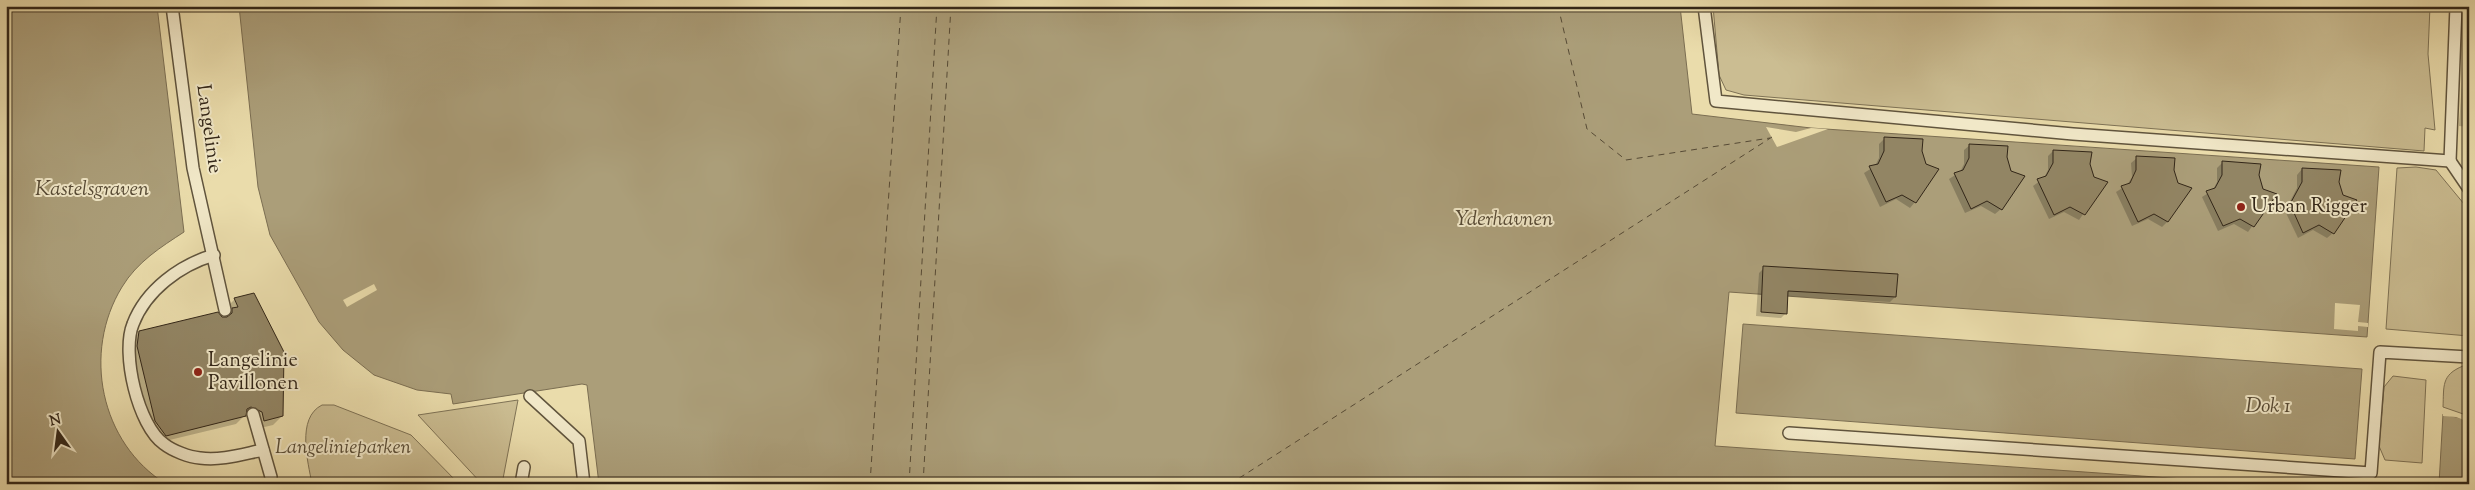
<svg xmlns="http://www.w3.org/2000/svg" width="2475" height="490" font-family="'Sorts Mill Goudy',serif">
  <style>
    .green { fill: #cbbd92; stroke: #7e7255 }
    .water { fill: #ab9e79; stroke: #7b6e52 }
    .pier { fill: #eadcab }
    .shadow { fill: #0003 }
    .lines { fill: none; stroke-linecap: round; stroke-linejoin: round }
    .ferry { stroke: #564a35; stroke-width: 1; stroke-dasharray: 6 5; stroke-linecap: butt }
    .building { fill: #928564; stroke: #322618 }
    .service-casing { stroke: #60543d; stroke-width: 14 }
    .service { stroke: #f1e8c8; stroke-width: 11 }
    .poi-dot { fill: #8f2418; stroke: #f1e8c8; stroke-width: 2 }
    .labels { text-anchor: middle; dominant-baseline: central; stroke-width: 4; stroke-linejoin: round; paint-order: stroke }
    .street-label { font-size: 20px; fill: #322618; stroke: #f1e8c8 }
    .poi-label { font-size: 20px; fill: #322618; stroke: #f1e8c8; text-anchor: start }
    .park-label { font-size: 20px; font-style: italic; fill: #584c36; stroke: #f1e8c8 }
    .water-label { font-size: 21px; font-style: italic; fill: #564a35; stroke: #f1e8c8 }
  </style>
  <rect width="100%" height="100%" fill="#eadcab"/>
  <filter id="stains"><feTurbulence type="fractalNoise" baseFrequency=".004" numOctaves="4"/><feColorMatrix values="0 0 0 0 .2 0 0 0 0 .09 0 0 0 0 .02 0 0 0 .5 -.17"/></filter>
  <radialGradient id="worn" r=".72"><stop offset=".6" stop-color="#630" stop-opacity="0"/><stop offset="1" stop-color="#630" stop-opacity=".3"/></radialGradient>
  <g class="green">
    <path d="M1713,6H2430L2428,54L2435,130L2425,128L2424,151L1744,95L1726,90L1719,75Z"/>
    <path d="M2416,167L2436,170L2469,210V336L2386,329L2397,168Z"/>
    <path d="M2463,366H2469V416L2443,407C2444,386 2441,375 2463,366Z"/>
    <path d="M2393,376L2426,380L2422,463L2385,460L2379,446L2384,387Z"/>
    <path d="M518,400L502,484H482L418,415Z"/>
    <path d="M322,405H334L411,435L459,484H312C308,462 296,418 322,405Z"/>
  </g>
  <g class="water">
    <path d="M6,6H157L184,232C161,247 137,262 122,287C82,352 100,443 166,484H6Z"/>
    <path d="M239,6H1680L1692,114L1811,128L2379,167L2367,337L1729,292L1715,446L2255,484H599L587,385L582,384L453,404L451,394L417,390L374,375L343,350L319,322L270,235L258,187Z"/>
    <path d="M1743,324L2362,369L2355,459L1736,413Z"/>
    <path d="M2443,414L2469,420V484H2439Z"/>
  </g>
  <g class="pier">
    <path d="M1766,127L1796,132L1811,128L1828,129L1777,147Z"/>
    <path d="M374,284L377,290L347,307L343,300Z"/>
    <path d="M2335,303L2360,305L2358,322L2368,323V327L2358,326V331L2334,329Z"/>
    <path d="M2443,411L2469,417V422L2456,417L2443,416Z"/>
  </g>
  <g class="shadow">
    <path d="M2467,6H2469V127L2459,126Z"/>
    <path d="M1885,138L1915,202L1910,208L1896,199L1880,207L1864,173L1875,166L1879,158V144Z"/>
    <path d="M1970,145L2001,209L1995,214L1981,206L1965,213L1949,179L1960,172L1964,164V150Z"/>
    <path d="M2053,151L2093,178L2106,182L2079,220L2064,212L2049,219L2033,186L2044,178L2048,170V156Z"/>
    <path d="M2137,158L2168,221L2162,227L2148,219L2132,226L2116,192L2127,185L2132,177L2131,163Z"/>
    <path d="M2222,163L2258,176L2262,190L2275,194L2248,232L2234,224L2218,231L2202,197L2213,190L2217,182V168Z"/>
    <path d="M2302,169L2333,233L2327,238L2313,230L2298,238L2285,211L2297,188V175Z"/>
    <path d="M1764,268L1895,297L1890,302L1787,296L1786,313L1781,318L1756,316L1759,273Z"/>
    <path d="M235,299L282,416L273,425L256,429L254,420L244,416L236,424L157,443L147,430L131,341L140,332L224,318L229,314L227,307Z"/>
  </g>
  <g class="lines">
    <g class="ferry">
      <path d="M1558,6L1587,129L1626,160L1770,138"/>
      <path d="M870,484L901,6"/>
      <path d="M909,484L937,6"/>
      <path d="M923,484L951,6"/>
      <path d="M1230,484L1772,137"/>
    </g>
  </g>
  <g class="building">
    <path d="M1884,137L1923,139L1922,151L1926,164L1939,169L1916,203L1902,195L1886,202L1869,166L1878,164L1884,151Z"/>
    <path d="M1969,144L2008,146L2007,157L2011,171L2025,176L2002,210L1987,201L1971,209L1954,173L1963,170L1969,158Z"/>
    <path d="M2053,150L2092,152L2090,164L2094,177L2108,182L2085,215L2070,207L2054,215L2037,179L2046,176L2053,163Z"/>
    <path d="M2136,156L2175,158L2174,170L2178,183L2192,188L2168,222L2154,214L2138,222L2121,186L2130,183L2136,170Z"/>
    <path d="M2222,161L2261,164L2259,175L2263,189L2277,194L2254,227L2240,219L2223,226L2206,191L2215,188L2222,175Z"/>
    <path d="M2302,168L2341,170L2339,182L2343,195L2357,200L2334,234L2319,225L2303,233L2290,204L2302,182Z"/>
    <path d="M1763,266L1898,274L1896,297L1788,291L1787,314L1761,312Z"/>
    <path d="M254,293L284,352L283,416L264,421L262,412L251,407L247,409L246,416L166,436L155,421L137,346L139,331L218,312L222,317H227L232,313V308L238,307L234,298Z"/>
  </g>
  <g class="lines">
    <defs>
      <g id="service">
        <path d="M172,6L193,168L225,310"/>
        <path d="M1704,6L1716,101L2073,134L2450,161"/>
        <path d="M2450,161L2456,6"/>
        <path d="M2450,161L2469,189"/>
        <path d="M214,255C180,265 146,290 133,324C121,353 138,426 164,444C173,451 189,457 200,458C221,461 243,454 263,450"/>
        <path d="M530,396L579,441L584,484"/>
        <path d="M253,414L271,477"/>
        <path d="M1789,433L2371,473L2380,352L2469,357"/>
        <path d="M521,484L524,467"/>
      </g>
    </defs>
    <use href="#service" class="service-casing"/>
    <use href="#service" class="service"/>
  </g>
  <g class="poi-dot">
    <circle cx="2241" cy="207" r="5"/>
    <circle cx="198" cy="372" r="5"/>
  </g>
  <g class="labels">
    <g class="street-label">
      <text transform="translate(208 129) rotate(82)">Langelinie</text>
    </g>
    <g class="poi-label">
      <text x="2251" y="207">Urban Rigger</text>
      <text x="208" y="361">Langelinie<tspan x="208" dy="23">Pavillonen</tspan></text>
    </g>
    <g class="park-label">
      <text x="343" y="448">Langelinieparken</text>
    </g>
    <g class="water-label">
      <text x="92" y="190">Kastelsgraven</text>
      <text x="1504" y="220">Yderhavnen</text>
      <text x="2268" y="407">Dok 1</text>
    </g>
  </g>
  <rect width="2475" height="490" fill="none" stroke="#eadcab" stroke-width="25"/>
  <rect x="8" y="8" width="2460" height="475" fill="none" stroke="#322618" stroke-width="2.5"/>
  <rect x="12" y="12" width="2450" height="465" fill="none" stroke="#322618"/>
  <g transform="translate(58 432) rotate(346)" stroke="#f1e8c8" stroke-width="4" paint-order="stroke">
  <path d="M0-4L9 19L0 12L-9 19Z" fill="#322618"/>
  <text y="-8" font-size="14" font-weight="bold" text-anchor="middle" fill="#322618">N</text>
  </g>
  <rect width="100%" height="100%" filter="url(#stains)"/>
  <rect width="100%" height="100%" fill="url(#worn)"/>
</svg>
